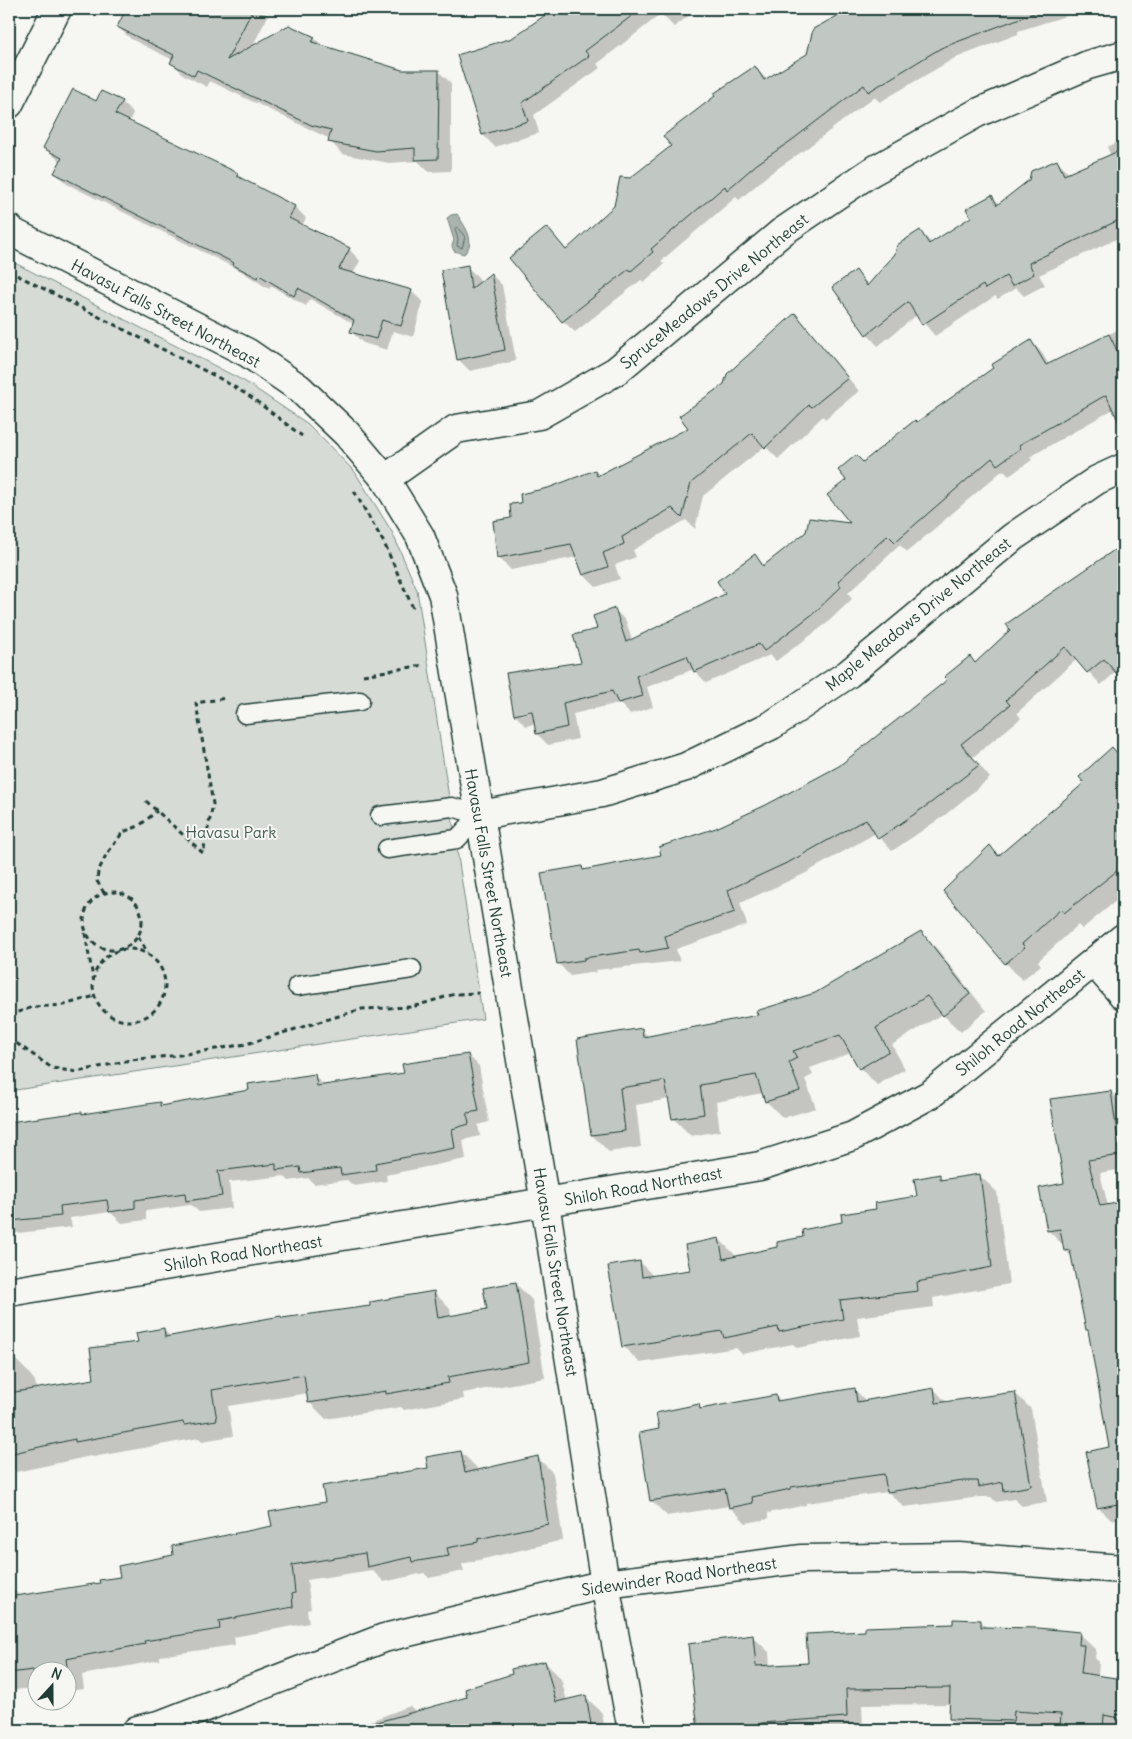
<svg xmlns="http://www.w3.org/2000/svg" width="1132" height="1739" font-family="Delius,sans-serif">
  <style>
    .green { fill: #d6dbd6; stroke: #7a8c85 }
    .water { fill: #aab3ae; stroke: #72847d }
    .shadow { fill: #0003; fill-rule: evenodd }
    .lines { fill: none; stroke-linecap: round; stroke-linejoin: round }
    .shore { stroke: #576c65; stroke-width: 1 }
    .building { fill: #c1c8c3; stroke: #1f3d34 }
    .lane-casing { stroke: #1f3d34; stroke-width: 21 }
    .street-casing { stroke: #1f3d34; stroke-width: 31 }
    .path { stroke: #1f3d34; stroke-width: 3; stroke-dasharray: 5 4; stroke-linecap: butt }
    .lane { stroke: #f6f6f2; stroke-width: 18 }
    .street { stroke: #f6f6f2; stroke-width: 28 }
    .labels { text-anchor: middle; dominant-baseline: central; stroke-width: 4; stroke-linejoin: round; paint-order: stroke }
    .street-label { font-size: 16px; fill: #1f3d34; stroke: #f6f6f2 }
    .park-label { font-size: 16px; fill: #445d54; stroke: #f6f6f2 }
  </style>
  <rect width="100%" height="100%" fill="#f6f6f2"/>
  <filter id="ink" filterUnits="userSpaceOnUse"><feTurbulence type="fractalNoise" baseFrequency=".02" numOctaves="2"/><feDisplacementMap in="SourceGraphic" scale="10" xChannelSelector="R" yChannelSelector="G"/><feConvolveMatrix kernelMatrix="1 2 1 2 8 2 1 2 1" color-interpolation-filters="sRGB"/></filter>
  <g filter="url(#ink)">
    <path class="green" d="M9,260L244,381L308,424L355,472L392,532L417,590L483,1019L9,1091Z"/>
    <path class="water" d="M457,214C465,227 477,241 464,254L454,251L452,246L454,240L447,218L451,215Z"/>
    <g class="shadow">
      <path d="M127,9H260L268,16L252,47L314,38L324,47L401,71H438L451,83V171L429,172L418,161L389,163L342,154L330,141V139L210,81L207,87L184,75L172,63L173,60L131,39L118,27Z"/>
      <path d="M556,9H698L674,27L661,14L597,64L600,68L534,115L539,133L495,147L483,135L459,56L512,39Z"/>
      <path d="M853,9H881L883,11L888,9H1088L1018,31V34L953,59L880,102L874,97L803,151L768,175L739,200L736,197L661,261L664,264L644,282L641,280L575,332L563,321L547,229L567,251L615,207L630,179L672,146L755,67L767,80L808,54L814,30Z"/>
      <path d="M97,102H122L133,113L129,122L237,174L244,181L295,207L306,218L302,226L349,249L360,261L353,274L411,291L423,302L413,337L393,331L387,350L363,343L352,332L354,324L310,299L306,306L271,286L269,289L241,271L67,184L55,173L61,162L44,148Z"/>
      <path d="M1123,140V236L1039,275L1045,285L1024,296L1016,288L998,299L995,296L935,336L917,315L878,346L867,334L834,287L856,272L869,285L920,232L932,243L972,217L992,197L1000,204L1057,161L1069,174L1111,156L1107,147Z"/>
      <path d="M467,267L479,278V284L491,274L502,285L516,361L470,371L458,359Z"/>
      <path d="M795,315L859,391L825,419L823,416L778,459L765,446L703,496L695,529L686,520L633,550L636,557L615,565L620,579L596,587L584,575L577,557L511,570L498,557L512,519L522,504L549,489L595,472L600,477L690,429L725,385Z"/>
      <path d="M1123,327V408L1120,410L1117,407L1030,457L1032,460L1009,476L1003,470L907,552L900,545L848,593L852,599L826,624L776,661L770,655L706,683L694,669L647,687L653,707L630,714L619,703L573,714L578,739L548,745L537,734L535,724L526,726L515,715L507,674L583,663L599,630L615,610L626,621L632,640L727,595L755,556L765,566L853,525L848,480L863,463L1031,341L1042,353L1049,365ZM538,710L522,715V712Z"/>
      <path d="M1123,552V677L1117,671L1101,685L1077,659L1017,713L1021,718L973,757L990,778L945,815L892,851L876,833L804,874L740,903L747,925L676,949L680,961L596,970V972L570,976L558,963L582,868L585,871L663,856L766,806L839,767Z"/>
      <path d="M1123,749V895L1082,929L1078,925L1038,961L1041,965L1022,980L1006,963L990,847L999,856Z"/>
      <path d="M921,933L938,950L986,1011L961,1032L942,1014L892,1045L905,1069L877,1085L860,1068L851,1053L810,1068L813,1075L805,1079L816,1108L783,1118L766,1101L763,1093L716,1102L720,1131L691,1136L674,1119L670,1099L636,1105L641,1147L609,1152L592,1135L641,1029L649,1037L760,1016L816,994Z"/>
      <path d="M468,1055L479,1066L489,1122L478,1125L480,1136L463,1140L466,1159L386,1175L387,1181L354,1186L347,1180L314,1184L308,1178L289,1181L284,1176L229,1182L232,1208L199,1212L191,1205L146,1211V1220L122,1223L110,1212L70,1218L72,1227L9,1234V1159L22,1157L83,1116L159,1103L163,1107L250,1092L314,1075L325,1086L405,1074Z"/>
      <path d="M1111,1092L1123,1104V1169L1100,1173L1108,1206L1123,1203V1255L1115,1257L1123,1263V1517L1111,1520L1098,1507L1110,1448L1090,1332L1087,1329L1073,1258L1066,1251L1064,1243H1061L1048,1230L1066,1184Z"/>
      <path d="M979,1175L997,1192L1009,1284L933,1298L934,1307L857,1317L860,1336L797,1348L793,1344L742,1354L736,1348L640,1363L623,1346L640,1262L654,1277L691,1271L719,1239L736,1256L779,1248L877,1210L918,1198L939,1176L944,1181Z"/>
      <path d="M516,1284L532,1300L545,1378L463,1393L464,1399L404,1410L401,1407L326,1419L309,1402L308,1393L228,1406L233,1436L202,1441L199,1438L93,1457L91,1456L16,1472L9,1465V1356H12L28,1372L35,1381L37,1390L96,1380L139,1343L164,1330L171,1337L281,1317L283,1319L372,1307L434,1292L450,1309L451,1317L489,1310Z"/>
      <path d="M934,1389L947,1403L1015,1393L1031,1409L1047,1502L1022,1506L1014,1499L996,1502L991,1497H980L904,1507L888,1492L806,1503V1505L768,1513V1519L746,1523L729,1506L667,1516L651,1500L660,1430L698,1406L703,1410L776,1396L781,1402L855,1390L867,1402Z"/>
      <path d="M461,1452L477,1468V1472L537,1457L553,1473L563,1540L462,1564L464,1571L429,1578L424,1573L384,1582L372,1570L307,1580L311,1609L307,1610L309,1623L234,1637L235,1645L160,1656V1660L82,1675L84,1689L68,1691V1672H38V1687L9,1691V1585L21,1597L101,1584L122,1578L175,1556L273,1527L327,1503L429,1469Z"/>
      <path d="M980,1621L988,1628L1079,1634L1096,1650L1095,1658L1099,1662L1098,1677L1123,1680V1730H1065L1030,1727L1029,1730H962L950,1719L951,1704L862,1705L863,1730H699L689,1645L752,1636L769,1652L770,1667L809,1664L954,1625Z"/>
      <path d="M545,1662L561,1679L567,1701L585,1696L602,1713L605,1730H346L410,1706L416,1712L469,1698Z"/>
    </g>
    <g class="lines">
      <path class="shore" d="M457,227L465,237L462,248L457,246L458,239L455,229Z"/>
    </g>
    <g class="building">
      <path d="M126,9H253L227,60L289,25L315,37L312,42L402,70H439L438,159L415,160V148L376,151L328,142L331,130L311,125L197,70L194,76L170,63L174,55L117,27Z"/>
      <path d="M554,9H641L585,51L589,56L522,103L528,121L482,135L457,55L512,38Z"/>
      <path d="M850,9H1038L1039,11L941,48L868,92L864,85L792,140L757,164L727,190L725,186L651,249L653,252L631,271L629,269L562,322L509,258L547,227L566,250L614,206L620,177L630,178L671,146L663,136L715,96L713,94L755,66L764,80L807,54L813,29Z"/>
      <path d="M73,89L96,101L101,91L123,101L115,114L238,173L237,176L295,206L289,218L350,248L339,269L412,290L401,326L382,320L376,339L350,332L354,320L298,288L294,296L259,275L258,278L233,265L234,263L54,173L62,158L43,148Z"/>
      <path d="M1123,149V218L1029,263L1034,274L1012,286L1006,276L985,289L983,285L922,325L908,302L866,335L832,287L856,270L867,286L895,254L897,245L920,230L929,244L971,217L966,209L992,195L997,205L1029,180L1031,171L1057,160L1064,175Z"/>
      <path d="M468,265L471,289L491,273L505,350L457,360L441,270Z"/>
      <path d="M795,313L848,378L812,407L809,405L765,448L752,433L691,483L682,518L672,508L622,537L624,544L603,553L608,567L583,575L571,544L497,558L493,521L511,518L510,504L521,503L520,494L548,488L595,470L597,476L688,428L679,416L724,384L727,374Z"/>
      <path d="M1109,334L1123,363V431L1106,395L1019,445L1021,448L997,465L992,458L895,542L888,535L838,581L841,587L814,613L764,651L759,644L694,672L687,656L636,676L643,696L618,703L612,691L563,703L567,727L536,734L532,711L514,715L506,673L581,662L573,635L597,629L593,616L615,608L626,642L725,594L717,581L755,554L763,566L806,532L809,518L850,523L827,495L846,480L838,470L856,455L863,462L915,420L917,422L993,368L991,365L1031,340L1046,365Z"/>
      <path d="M1123,544V681L1104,659L1087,673L1065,647L1006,700L1010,705L961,744L979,765L932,802L878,839L866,819L791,861L728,890L735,912L665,936L668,948L640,953L639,950L584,958V960L557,964L541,873L582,866L583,870L661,855L659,847L716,828L766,805L839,766L947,680L944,677L970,656L975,663L1010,630L1006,624Z"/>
      <path d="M1112,747L1123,760V866L1064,913L1061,909L1022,944L1025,947L1005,964L943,891L990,845L998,856L1084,783L1079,777Z"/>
      <path d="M921,931L970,994L943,1016L927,996L876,1028L889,1051L859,1069L840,1035L793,1051L797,1058L789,1062L800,1091L765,1102L756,1075L700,1085L704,1114L672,1119L665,1081L620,1088L625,1131L591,1135L577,1039L642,1028L643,1037L758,1015L756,1011L815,993Z"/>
      <path d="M468,1054L479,1111L467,1113L469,1124L452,1129L455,1148L375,1163L376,1170L341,1175L340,1168L301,1173L300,1167L276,1170V1164L218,1171L222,1196L186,1201L185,1193L135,1200V1208L109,1212L107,1200L60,1206L61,1216L9,1221V1122L82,1112V1114L160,1102V1106L249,1090L248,1084L315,1074L317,1086L404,1073L402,1064Z"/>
      <path d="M1111,1091L1120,1155L1088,1160L1100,1206L1123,1202V1503L1097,1508L1086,1452L1109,1447L1088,1330H1086L1070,1250L1064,1251L1060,1229L1047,1231L1039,1188L1064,1183L1050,1099Z"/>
      <path d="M940,1174V1180L980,1174L992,1267L917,1282L918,1291L840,1300L843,1319L779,1332L778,1327L724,1338L722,1331L622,1347L608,1266L640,1261L642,1277L690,1270L685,1245L719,1238L723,1259L777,1247V1242L803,1237L802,1230L842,1222L841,1214L876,1209L875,1203L917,1196L914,1179Z"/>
      <path d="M516,1282L529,1362L448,1377L449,1383L386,1394V1391L308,1403L304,1375L212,1390L217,1420L184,1425L183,1422L75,1442V1439L9,1454V1393L94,1379L90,1348L138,1342L136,1333L164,1328L165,1337L281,1316L282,1318L370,1306V1302L434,1291L438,1318L487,1309L483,1288Z"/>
      <path d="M855,1388L857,1402L934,1388L936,1403L1015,1392L1031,1486L1004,1491L1003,1482L979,1487L978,1481H963L887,1492L884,1474L791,1487V1489L752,1497L753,1503L729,1508L725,1489L650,1501L639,1433L659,1429L656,1413L699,1404L700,1409L776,1395L777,1401Z"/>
      <path d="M461,1451L465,1473L538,1456L548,1524L478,1539V1542L447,1548L449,1556L412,1562L411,1557L367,1567L365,1553L292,1565L295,1593L292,1594L293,1607L219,1621L220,1629L144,1641L145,1644L66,1659L68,1673V1672H38V1678L35,1679L33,1670L9,1673V1597L100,1583L99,1580L120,1577L118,1566L173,1555L172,1546L272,1526L269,1512L325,1502L322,1486L428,1468L426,1457Z"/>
      <path d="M953,1619L981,1620V1627L1038,1628L1080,1632L1079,1645H1084L1081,1673L1123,1679V1719L1104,1715L1103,1730L1060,1727L1061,1714L1014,1711L1013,1721L949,1719L950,1688L846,1689L847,1717L761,1723V1729L698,1730L688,1644L753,1635L756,1666L808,1663L806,1634L865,1631V1627L953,1624Z"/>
      <path d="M545,1661L556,1702L586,1695L592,1730H375L374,1723L467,1697L465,1689L512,1674L511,1669Z"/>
    </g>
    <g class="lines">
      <defs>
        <g id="lane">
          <path d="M245,714L360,701"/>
          <path d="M380,816L452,807L480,815L457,839L387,849"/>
          <path d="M297,986L412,969"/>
        </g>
        <g id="street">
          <path d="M9,104L57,9"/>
          <path d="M9,228L12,232L248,353L299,388L347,434L385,479L420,536L443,595L545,1203L605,1584L632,1730"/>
          <path d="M385,479L456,429L539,415L616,371L782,232L871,172L977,113L1088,65L1123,55"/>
          <path d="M480,815L602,793L686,767L772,725L848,674L1013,537L1097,480L1123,468"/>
          <path d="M1094,962L1123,995"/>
          <path d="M9,1292L760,1166L853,1136L931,1094L1123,938"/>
          <path d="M137,1730L162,1724L384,1638L605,1584L802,1559L960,1557L1123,1569"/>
        </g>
      </defs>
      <use href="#lane" class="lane-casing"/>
      <use href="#street" class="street-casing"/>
      <g class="path">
        <path d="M9,271L219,378L251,397L302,436"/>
        <path d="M354,491L384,543L413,608"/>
        <path d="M363,675L424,665"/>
        <path d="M146,801L203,853L213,804L196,703L226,698"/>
        <circle cx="113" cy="921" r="29"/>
        <path d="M104,893L97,881L98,872L106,855L123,832L139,826L157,811"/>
        <path d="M85,933L93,978"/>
        <path d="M138,937L148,953"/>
        <circle cx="129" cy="985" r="36"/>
        <path d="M9,1015L33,1007L64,1005L95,996"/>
        <path d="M9,1038L52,1068L77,1072L130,1060L180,1055L246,1044L362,1009L412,1007L455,994L479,993"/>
      </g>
      <use href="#lane" class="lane"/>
      <use href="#street" class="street"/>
    </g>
  </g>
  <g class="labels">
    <g class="street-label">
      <text transform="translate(714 291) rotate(-39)">SpruceMeadows Drive Northeast</text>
      <text transform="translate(166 313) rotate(28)">Havasu Falls Street Northeast</text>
      <text transform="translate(918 614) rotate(-39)">Maple Meadows Drive Northeast</text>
      <text transform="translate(489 873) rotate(80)">Havasu Falls Street Northeast</text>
      <text transform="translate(1020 1022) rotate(-39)">Shiloh Road Northeast</text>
      <text transform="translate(643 1186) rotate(-10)">Shiloh Road Northeast</text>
      <text transform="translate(243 1253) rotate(-9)">Shiloh Road Northeast</text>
      <text transform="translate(556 1272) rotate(81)">Havasu Falls Street Northeast</text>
      <text transform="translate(679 1576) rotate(-8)">Sidewinder Road Northeast</text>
    </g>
    <g class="park-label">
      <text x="231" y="832">Havasu Park</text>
    </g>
  </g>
  <rect width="1132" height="1739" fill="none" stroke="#f6f6f2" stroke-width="30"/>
  <rect x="15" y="15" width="1102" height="1709" fill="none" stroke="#1f3d34" stroke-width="2" filter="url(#ink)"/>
  <g transform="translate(52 1686) rotate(21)"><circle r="24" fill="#f6f6f2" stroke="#a0aca6"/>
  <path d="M0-4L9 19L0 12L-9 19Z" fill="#1f3d34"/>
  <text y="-8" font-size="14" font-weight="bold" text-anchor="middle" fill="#1f3d34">N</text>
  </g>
</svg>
